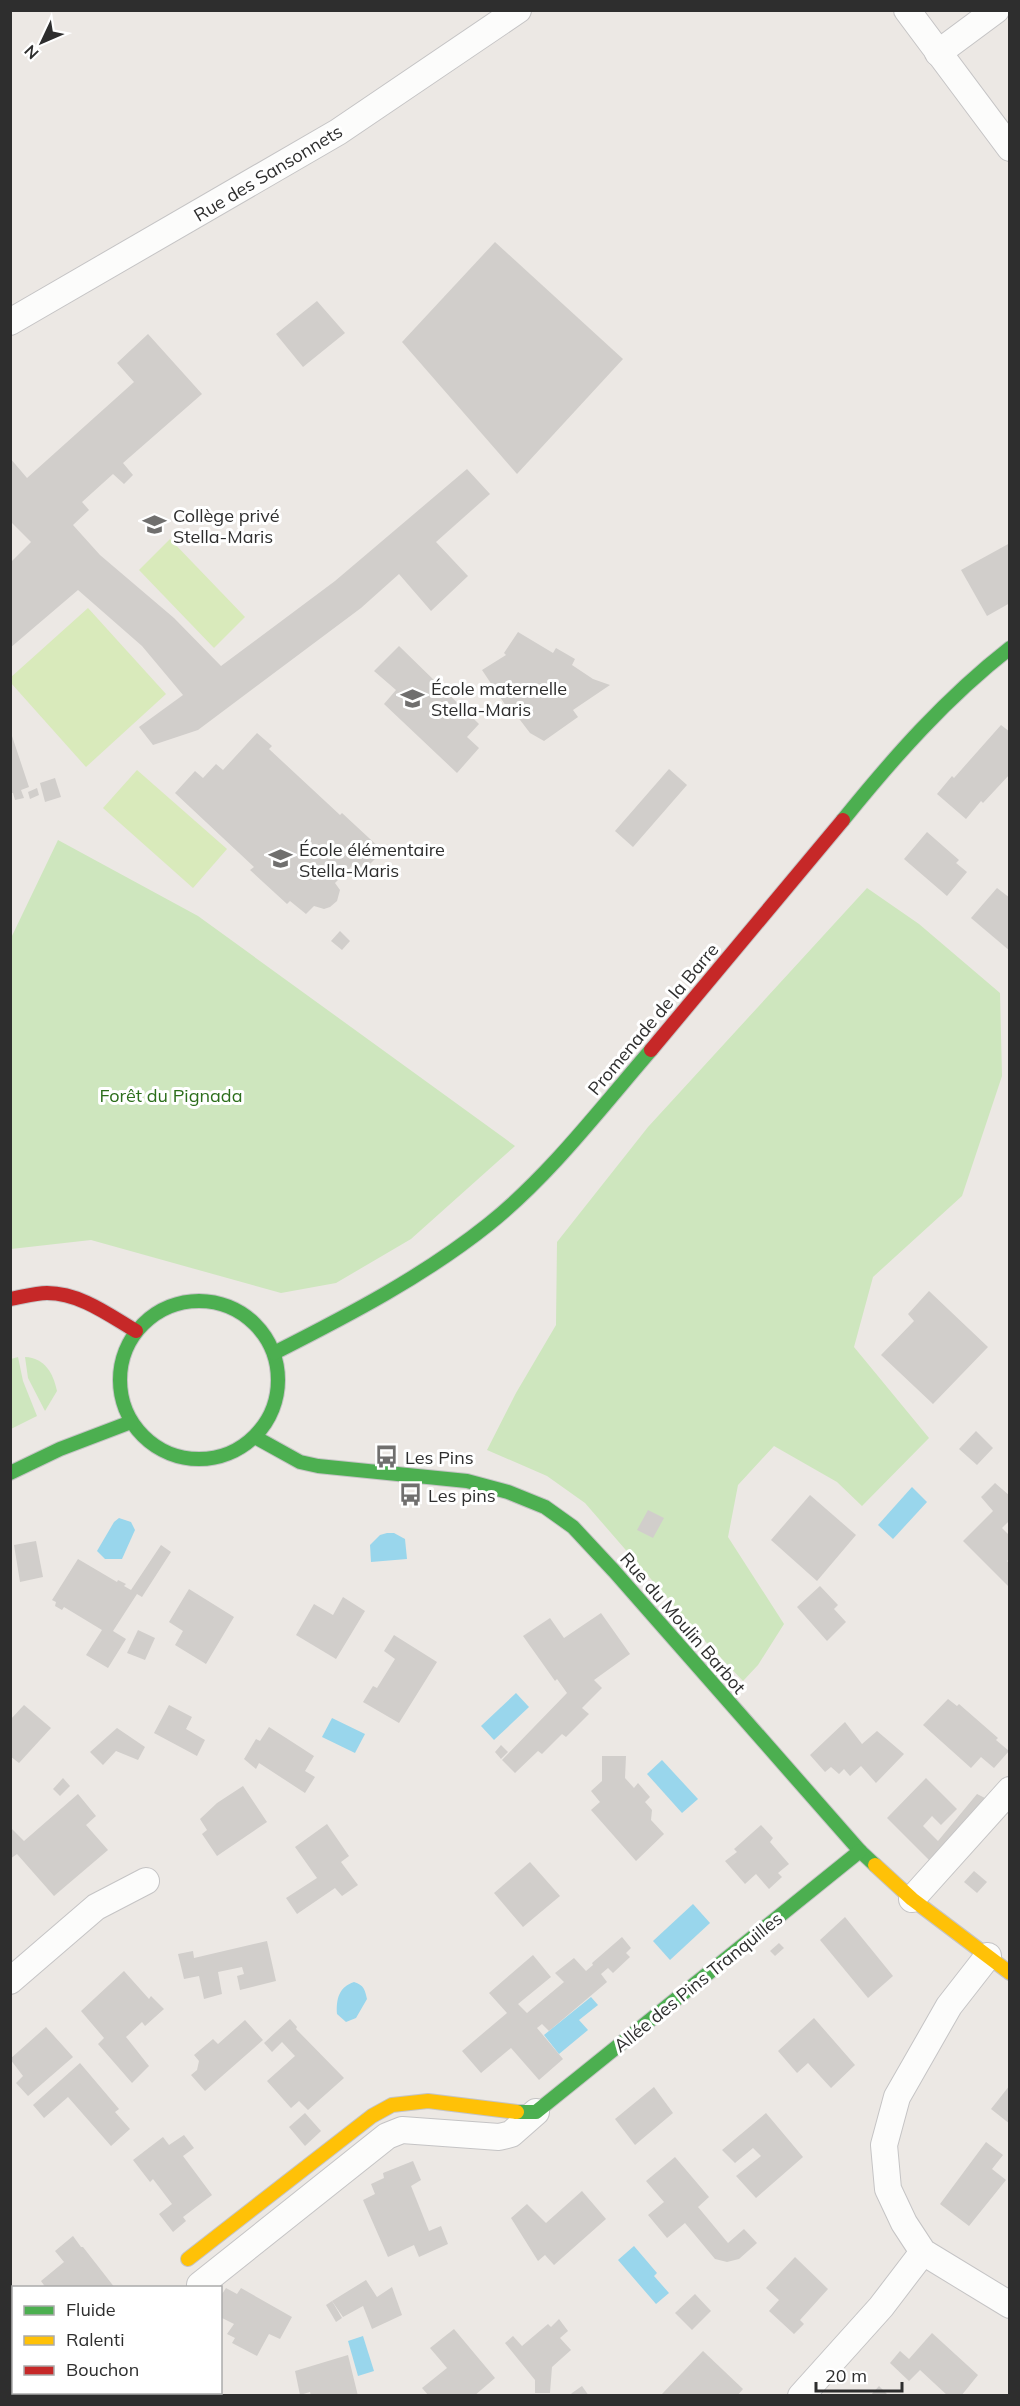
<svg xmlns="http://www.w3.org/2000/svg" width="1020" height="2406" font-family="Mulish,sans-serif">
  <style>
    .green { fill: #cee6be }
    .pitch { fill: #d9eabb }
    .water { fill: #99d6ec }
    .building { fill: #d1cecb }
    .lines { fill: none; stroke-linecap: round; stroke-linejoin: round }
    .street-casing { stroke: #c5c4c5; stroke-width: 28 }
    .fast-casing { stroke: #c5c4c5; stroke-width: 16 }
    .slow-casing { stroke: #c5c4c5; stroke-width: 16 }
    .jam-casing { stroke: #c5c4c5; stroke-width: 16 }
    .street { stroke: #fcfcfb; stroke-width: 26 }
    .fast { stroke: #4caf50; stroke-width: 14 }
    .slow { stroke: #ffc107; stroke-width: 14 }
    .jam { stroke: #c62828; stroke-width: 14 }
    .labels { text-anchor: middle; dominant-baseline: central; stroke-width: 6; stroke-linejoin: round; paint-order: stroke }
    .street-label { font-size: 18px; fill: #2e2e2e; stroke: #fff }
    .poi-label { font-size: 18px; fill: #2e2e2e; stroke: #fff; text-anchor: start }
    .park-label { font-size: 18px; fill: #2c6e1b; stroke: #fff }
  </style>
  <rect width="100%" height="100%" fill="#ece8e4"/>
  <g class="green">
    <path d="M58,840L198,916L515,1146L411,1239L336,1283L281,1293L91,1240L11,1249V938Z"/>
    <path d="M867,888L919,924L1000,993L1002,1076L962,1196L873,1277L854,1347L929,1438L862,1506L837,1482L774,1446L738,1485L728,1537L784,1624L758,1665L743,1681L703,1639L585,1503L547,1476L487,1450L516,1393L556,1325L557,1242L648,1127Z"/>
    <path d="M18,1357L23,1381L37,1416L11,1429V1359Z"/>
    <path d="M25,1357C45,1358 53,1373 57,1391L45,1411L28,1378Z"/>
  </g>
  <g class="pitch">
    <path d="M170,539L245,617L214,648L139,570Z"/>
    <path d="M88,608L166,694L86,767L11,683L10,678Z"/>
    <path d="M137,770L227,849L193,888L103,808Z"/>
  </g>
  <g class="water">
    <path d="M912,1487L927,1502L893,1539L878,1525Z"/>
    <path d="M119,1518L131,1522L135,1530L122,1559H105L97,1551L114,1522Z"/>
    <path d="M387,1533H394L405,1539L407,1559L371,1562L370,1545L380,1535Z"/>
    <path d="M516,1693L529,1707L494,1740L481,1726Z"/>
    <path d="M332,1718L365,1734L355,1753L322,1737Z"/>
    <path d="M662,1760L698,1799L682,1813L647,1774Z"/>
    <path d="M693,1904L710,1923L670,1960L653,1941Z"/>
    <path d="M354,1982C364,1985 365,1990 367,1999L356,2018L346,2022L337,2014C336,1999 339,1987 354,1982Z"/>
    <path d="M591,1997L598,2005L579,2020L588,2030L559,2054L544,2035Z"/>
    <path d="M634,2246L657,2273L654,2276L669,2293L656,2304L618,2260Z"/>
    <path d="M363,2336L374,2371L358,2376L348,2341Z"/>
  </g>
  <g class="building">
    <path d="M495,242L623,359L517,474L402,342Z"/>
    <path d="M317,301L345,333L303,367L276,334Z"/>
    <path d="M148,334L202,394L123,463L133,475L124,484L113,474L82,502L89,510L73,525L100,555L174,618L221,666L335,581L467,469L490,494L436,542L468,576L431,611L399,574L361,608L198,730L153,745L139,727L183,695L142,646L78,590L10,648V563L31,542L10,521V458L27,478L134,382L117,363Z"/>
    <path d="M1010,543V603L987,616L961,570Z"/>
    <path d="M518,632L553,653L556,648L575,659L572,665L593,679L610,685L573,710L578,717L544,741L530,733L517,716L514,718L482,670L506,655L504,653Z"/>
    <path d="M399,646L479,724L467,737L479,748L457,773L384,704L396,690L374,671Z"/>
    <path d="M1001,725L1010,732V774L983,803L981,801L966,819L937,794L952,776L954,778Z"/>
    <path d="M11,733L29,787L21,790L24,798L15,800L13,793H10Z"/>
    <path d="M257,733L272,746L269,749L340,815L342,813L383,851L360,874L352,866L335,883L340,890L337,901L330,907L324,909L314,906L306,914L290,901L287,904L250,870L254,867L175,793L195,771L203,778L216,764L223,770Z"/>
    <path d="M669,769L687,785L633,847L615,831Z"/>
    <path d="M55,778L61,797L45,802L40,783Z"/>
    <path d="M37,788L39,795L30,799L28,792Z"/>
    <path d="M927,832L959,860L956,863L967,872L947,896L904,859Z"/>
    <path d="M997,888L1010,898V951L971,918Z"/>
    <path d="M340,931L350,941L342,950L331,941Z"/>
    <path d="M929,1291L988,1347L933,1404L881,1355L914,1321L908,1314Z"/>
    <path d="M976,1431L993,1448L977,1465L959,1449Z"/>
    <path d="M995,1483L1010,1496V1520L1002,1528L1010,1536V1558L1007,1561L1010,1564V1588L963,1541L993,1511L981,1497Z"/>
    <path d="M810,1495L856,1535L817,1581L771,1540Z"/>
    <path d="M648,1510L664,1518L653,1538L637,1530Z"/>
    <path d="M36,1541L43,1577L20,1582L14,1545Z"/>
    <path d="M161,1545L171,1552L142,1597L137,1594L113,1631L126,1639L108,1668L86,1655L102,1630L64,1607L62,1610L55,1606L56,1602L52,1600L78,1559L117,1582L118,1580L126,1584L124,1586L131,1590Z"/>
    <path d="M820,1586L838,1605L834,1609L846,1622L827,1641L797,1607Z"/>
    <path d="M189,1589L234,1617L206,1664L175,1645L183,1631L169,1622Z"/>
    <path d="M343,1597L365,1611L336,1659L296,1635L314,1604L333,1615Z"/>
    <path d="M601,1613L630,1654L594,1680L602,1688L582,1708L589,1714L566,1737L562,1734L542,1754L538,1751L515,1773L502,1760L567,1693L557,1679L555,1681L523,1636L550,1618L564,1638Z"/>
    <path d="M138,1630L155,1638L145,1660L127,1653Z"/>
    <path d="M394,1635L437,1662L399,1723L363,1702L373,1686L377,1688L395,1659L384,1651Z"/>
    <path d="M948,1699L957,1706L959,1704L998,1738L996,1740L1009,1751L994,1768L981,1757L971,1768L923,1725Z"/>
    <path d="M24,1705L51,1728L19,1763L10,1756V1720Z"/>
    <path d="M169,1705L192,1717L186,1729L205,1740L197,1756L154,1733Z"/>
    <path d="M845,1722L862,1744L877,1731L904,1754L876,1783L861,1766L850,1776L844,1769L839,1774L831,1767L825,1772L810,1755Z"/>
    <path d="M269,1727L314,1756L305,1771L315,1777L305,1793L259,1763L256,1769L244,1759L256,1739L260,1741Z"/>
    <path d="M117,1728L145,1747L138,1760L116,1751L103,1765L90,1752Z"/>
    <path d="M501,1745L508,1752L501,1759L495,1752Z"/>
    <path d="M602,1756H626L625,1778L634,1788L638,1783L650,1797L645,1802L652,1810L651,1820L664,1834L636,1861L591,1810L600,1802L591,1791L602,1781Z"/>
    <path d="M63,1778L70,1786L60,1796L53,1789Z"/>
    <path d="M926,1778L957,1809L941,1825L932,1816L923,1826L938,1841L977,1794L989,1800L933,1864L887,1818Z"/>
    <path d="M243,1786L267,1822L217,1856L202,1834L207,1830L200,1819L217,1803Z"/>
    <path d="M78,1794L96,1816L86,1825L108,1850L54,1896L17,1854L10,1859V1827L24,1841Z"/>
    <path d="M327,1824L349,1856L341,1862L358,1885L342,1896L335,1888L297,1914L286,1898L317,1878L295,1847Z"/>
    <path d="M761,1825L773,1838L770,1842L789,1864L778,1873L782,1877L769,1889L756,1874L745,1884L725,1861L737,1852L734,1849Z"/>
    <path d="M530,1862L560,1896L523,1927L494,1893Z"/>
    <path d="M974,1871L987,1882L977,1893L964,1882Z"/>
    <path d="M845,1917L893,1976L868,1998L820,1940Z"/>
    <path d="M622,1937L631,1948L626,1953L630,1957L613,1973L608,1968L601,1974L607,1982L549,2031L542,2024L537,2028L563,2059L539,2080L511,2048L481,2073L462,2051L507,2013L489,1993L533,1955L551,1977L518,2004L527,2013L564,1982L555,1973L574,1958L586,1971L593,1965L592,1963Z"/>
    <path d="M267,1941L276,1981L240,1990L237,1976L244,1974L242,1967L218,1972L222,1994L204,1999L199,1976L184,1979L178,1954L193,1951L194,1958Z"/>
    <path d="M779,1943L784,1948L775,1956L770,1951Z"/>
    <path d="M124,1971L149,1999L151,1996L164,2009L145,2026L142,2022L126,2037L149,2066L132,2083L98,2044L104,2038L81,2011Z"/>
    <path d="M814,2018L855,2065L831,2088L808,2063L797,2073L778,2051Z"/>
    <path d="M290,2019L297,2027L296,2029L344,2078L308,2110L299,2101L291,2108L267,2081L295,2056L282,2042L272,2052L264,2043Z"/>
    <path d="M245,2020L263,2040L205,2091L191,2075L197,2070L199,2061L194,2055L213,2039L218,2044Z"/>
    <path d="M46,2027L73,2057L28,2096L16,2083L23,2076L10,2059Z"/>
    <path d="M80,2063L119,2109L115,2112L130,2129L111,2146L68,2097L44,2118L33,2105Z"/>
    <path d="M1010,2085V2124L991,2109Z"/>
    <path d="M654,2087L673,2113L635,2145L615,2119Z"/>
    <path d="M305,2113L321,2131L305,2146L289,2127Z"/>
    <path d="M766,2113L803,2157L756,2198L736,2176L761,2156L753,2148L735,2163L722,2150Z"/>
    <path d="M184,2135L194,2148L183,2156L212,2195L183,2217L186,2221L173,2232L159,2214L172,2204L153,2179L150,2182L133,2160L163,2137L169,2145Z"/>
    <path d="M986,2142L1003,2155L992,2169L1006,2180L969,2226L940,2204Z"/>
    <path d="M675,2157L709,2197L698,2207L728,2243L744,2229L757,2243L739,2259L727,2262L715,2259L685,2223L667,2238L648,2215L664,2202L646,2181Z"/>
    <path d="M413,2161L421,2180L411,2186L429,2231L441,2226L448,2244L419,2257L414,2245L388,2257L363,2200L375,2194L371,2184L384,2178L383,2173Z"/>
    <path d="M582,2191L606,2219L554,2265L545,2255L538,2261L511,2218L527,2204L546,2223Z"/>
    <path d="M73,2236L81,2247H83L115,2288H46L41,2281L64,2262L55,2251Z"/>
    <path d="M795,2257L828,2289L800,2320L804,2324L794,2334L769,2311L779,2300L766,2288Z"/>
    <path d="M366,2280L377,2297L392,2287L402,2315L372,2329L363,2306L343,2317L332,2301Z"/>
    <path d="M226,2288L237,2294L241,2288L292,2317L280,2339L269,2334L257,2356L232,2343L235,2338L227,2334L234,2324L220,2317V2297Z"/>
    <path d="M695,2294L711,2311L692,2330L675,2313Z"/>
    <path d="M332,2301L342,2318L336,2322L326,2305Z"/>
    <path d="M559,2319L568,2331L560,2338L571,2350L552,2367L550,2393H535V2380L505,2343L513,2336L522,2346L548,2324L551,2327Z"/>
    <path d="M454,2329L495,2378L474,2396H429L422,2388L447,2368L430,2348Z"/>
    <path d="M932,2333L978,2375L961,2396H948L920,2370L909,2381L890,2363L900,2351L909,2359Z"/>
    <path d="M703,2351L743,2389L737,2396L662,2394Z"/>
    <path d="M348,2355L358,2396H311L310,2392L300,2395L295,2371Z"/>
    <path d="M10,2363L14,2366V2392H24L21,2396H10Z"/>
    <path d="M582,2386L589,2396H569L572,2393Z"/>
    <path d="M879,2386L889,2396H870Z"/>
  </g>
  <g class="lines">
    <defs>
      <g id="street">
        <path d="M907,10L1010,148"/>
        <path d="M938,53L996,10"/>
        <path d="M10,322L338,132L518,10"/>
        <path d="M912,1899L1010,1790"/>
        <path d="M988,1956L949,2006L897,2097L884,2145L888,2189L904,2223L923,2252L1010,2305"/>
        <path d="M10,1981L96,1907L146,1881"/>
        <path d="M200,2285L387,2136L402,2130L499,2137L511,2134L536,2112"/>
        <path d="M801,2396L881,2307L923,2252"/>
      </g>
      <g id="fast">
        <path d="M843,820C894,757 946,698 1010,648"/>
        <circle cx="199" cy="1380" r="79"/>
        <path d="M274,1353C349,1315 424,1276 489,1224C550,1175 600,1109 651,1050"/>
        <path d="M255,1437L300,1462L318,1466L467,1481L508,1492L545,1507L573,1527L614,1571L860,1851L875,1865"/>
        <path d="M10,1473L60,1449L131,1422"/>
        <path d="M517,2112H536L860,1851"/>
      </g>
      <g id="slow">
        <path d="M875,1865L912,1899L1010,1973"/>
        <path d="M188,2259L372,2116L392,2105L428,2101L517,2112"/>
      </g>
      <g id="jam">
        <path d="M651,1050L843,820"/>
        <path d="M10,1299C22,1297 35,1293 47,1293C80,1293 109,1315 136,1331"/>
      </g>
    </defs>
    <use href="#street" class="street-casing"/>
    <use href="#fast" class="fast-casing"/>
    <use href="#slow" class="slow-casing"/>
    <use href="#jam" class="jam-casing"/>
    <use href="#street" class="street"/>
    <use href="#fast" class="fast"/>
    <use href="#slow" class="slow"/>
    <use href="#jam" class="jam"/>
  </g>
  <defs>
    <symbol id="school-bare" viewBox="-9 -9 18 18"><path d="M0-5L7-2L0 1L-7-2ZM-4 1L0 2.5L4 1V4Q0 6-4 4Z" fill="#706f6e" stroke="#fff" stroke-width="2.5" paint-order="stroke"/></symbol>
    <symbol id="bus-bare" viewBox="-9 -9 18 18"><path d="M-5-6H5V4H4V6H2V4H-2V6H-4V4H-5ZM-3.5-4V0h7V-4ZM-3.5 1.2v1.5H-2V1.2ZM2 1.2v1.5H3.5V1.2Z" fill="#706f6e" stroke="#fff" stroke-width="2.5" paint-order="stroke"/></symbol>
  </defs>
  <g fill-rule="evenodd">
    <use href="#school-bare" x="138" y="508" width="33" height="33"/>
    <use href="#school-bare" x="396" y="682" width="33" height="33"/>
    <use href="#school-bare" x="264" y="842" width="33" height="33"/>
    <use href="#bus-bare" x="370" y="1440" width="33" height="33"/>
    <use href="#bus-bare" x="394" y="1478" width="33" height="33"/>
  </g>
  <g class="labels">
    <g class="street-label">
      <text transform="translate(268 173) rotate(-31)">Rue des Sansonnets</text>
      <text transform="translate(653 1019) rotate(-50)">Promenade de la Barre</text>
      <text transform="translate(683 1623) rotate(49)">Rue du Moulin Barbot</text>
      <text transform="translate(698 1982) rotate(-39)">Allée des Pins Tranquilles</text>
    </g>
    <g class="poi-label">
      <text x="173" y="515">Collège privé<tspan x="173" dy="21">Stella-Maris</tspan></text>
      <text x="431" y="688">École maternelle<tspan x="431" dy="21">Stella-Maris</tspan></text>
      <text x="299" y="849">École élémentaire<tspan x="299" dy="21">Stella-Maris</tspan></text>
      <text x="405" y="1457">Les Pins</text>
      <text x="428" y="1495">Les pins</text>
    </g>
    <g class="park-label">
      <text x="171" y="1095">Forêt du Pignada</text>
    </g>
  </g>
  <rect width="1020" height="2406" fill="none" stroke="#2e2e2e" stroke-width="24"/>
  <rect x="12" y="2286" width="210" height="108" fill="#ffffff" stroke="#ababab" stroke-width="1.5"/>
  <rect x="24" y="2306" width="30" height="9" fill="#4caf50" stroke="#ababab" stroke-width="1.5"/>
  <text x="66" y="2316" font-size="18" fill="#2e2e2e">Fluide</text>
  <rect x="24" y="2336" width="30" height="9" fill="#ffc107" stroke="#ababab" stroke-width="1.5"/>
  <text x="66" y="2346" font-size="18" fill="#2e2e2e">Ralenti</text>
  <rect x="24" y="2366" width="30" height="9" fill="#c62828" stroke="#ababab" stroke-width="1.5"/>
  <text x="66" y="2376" font-size="18" fill="#2e2e2e">Bouchon</text>
  <g transform="translate(42 42) rotate(226)" stroke="#ffffff" stroke-width="4.5" paint-order="stroke">
  <path d="M0-4.5L10 22L0 15L-10 22Z" fill="#2e2e2e"/>
  <text y="-9" font-size="16" font-weight="bold" text-anchor="middle" fill="#2e2e2e">N</text>
  </g>
  <path d="M816 2382v9h86v-9" fill="none" stroke="#2e2e2e" stroke-width="3"/>
  <text x="825" y="2382" font-size="18" fill="#2e2e2e" stroke="#ffffff" stroke-width="4.5" paint-order="stroke">20 m</text>
</svg>
